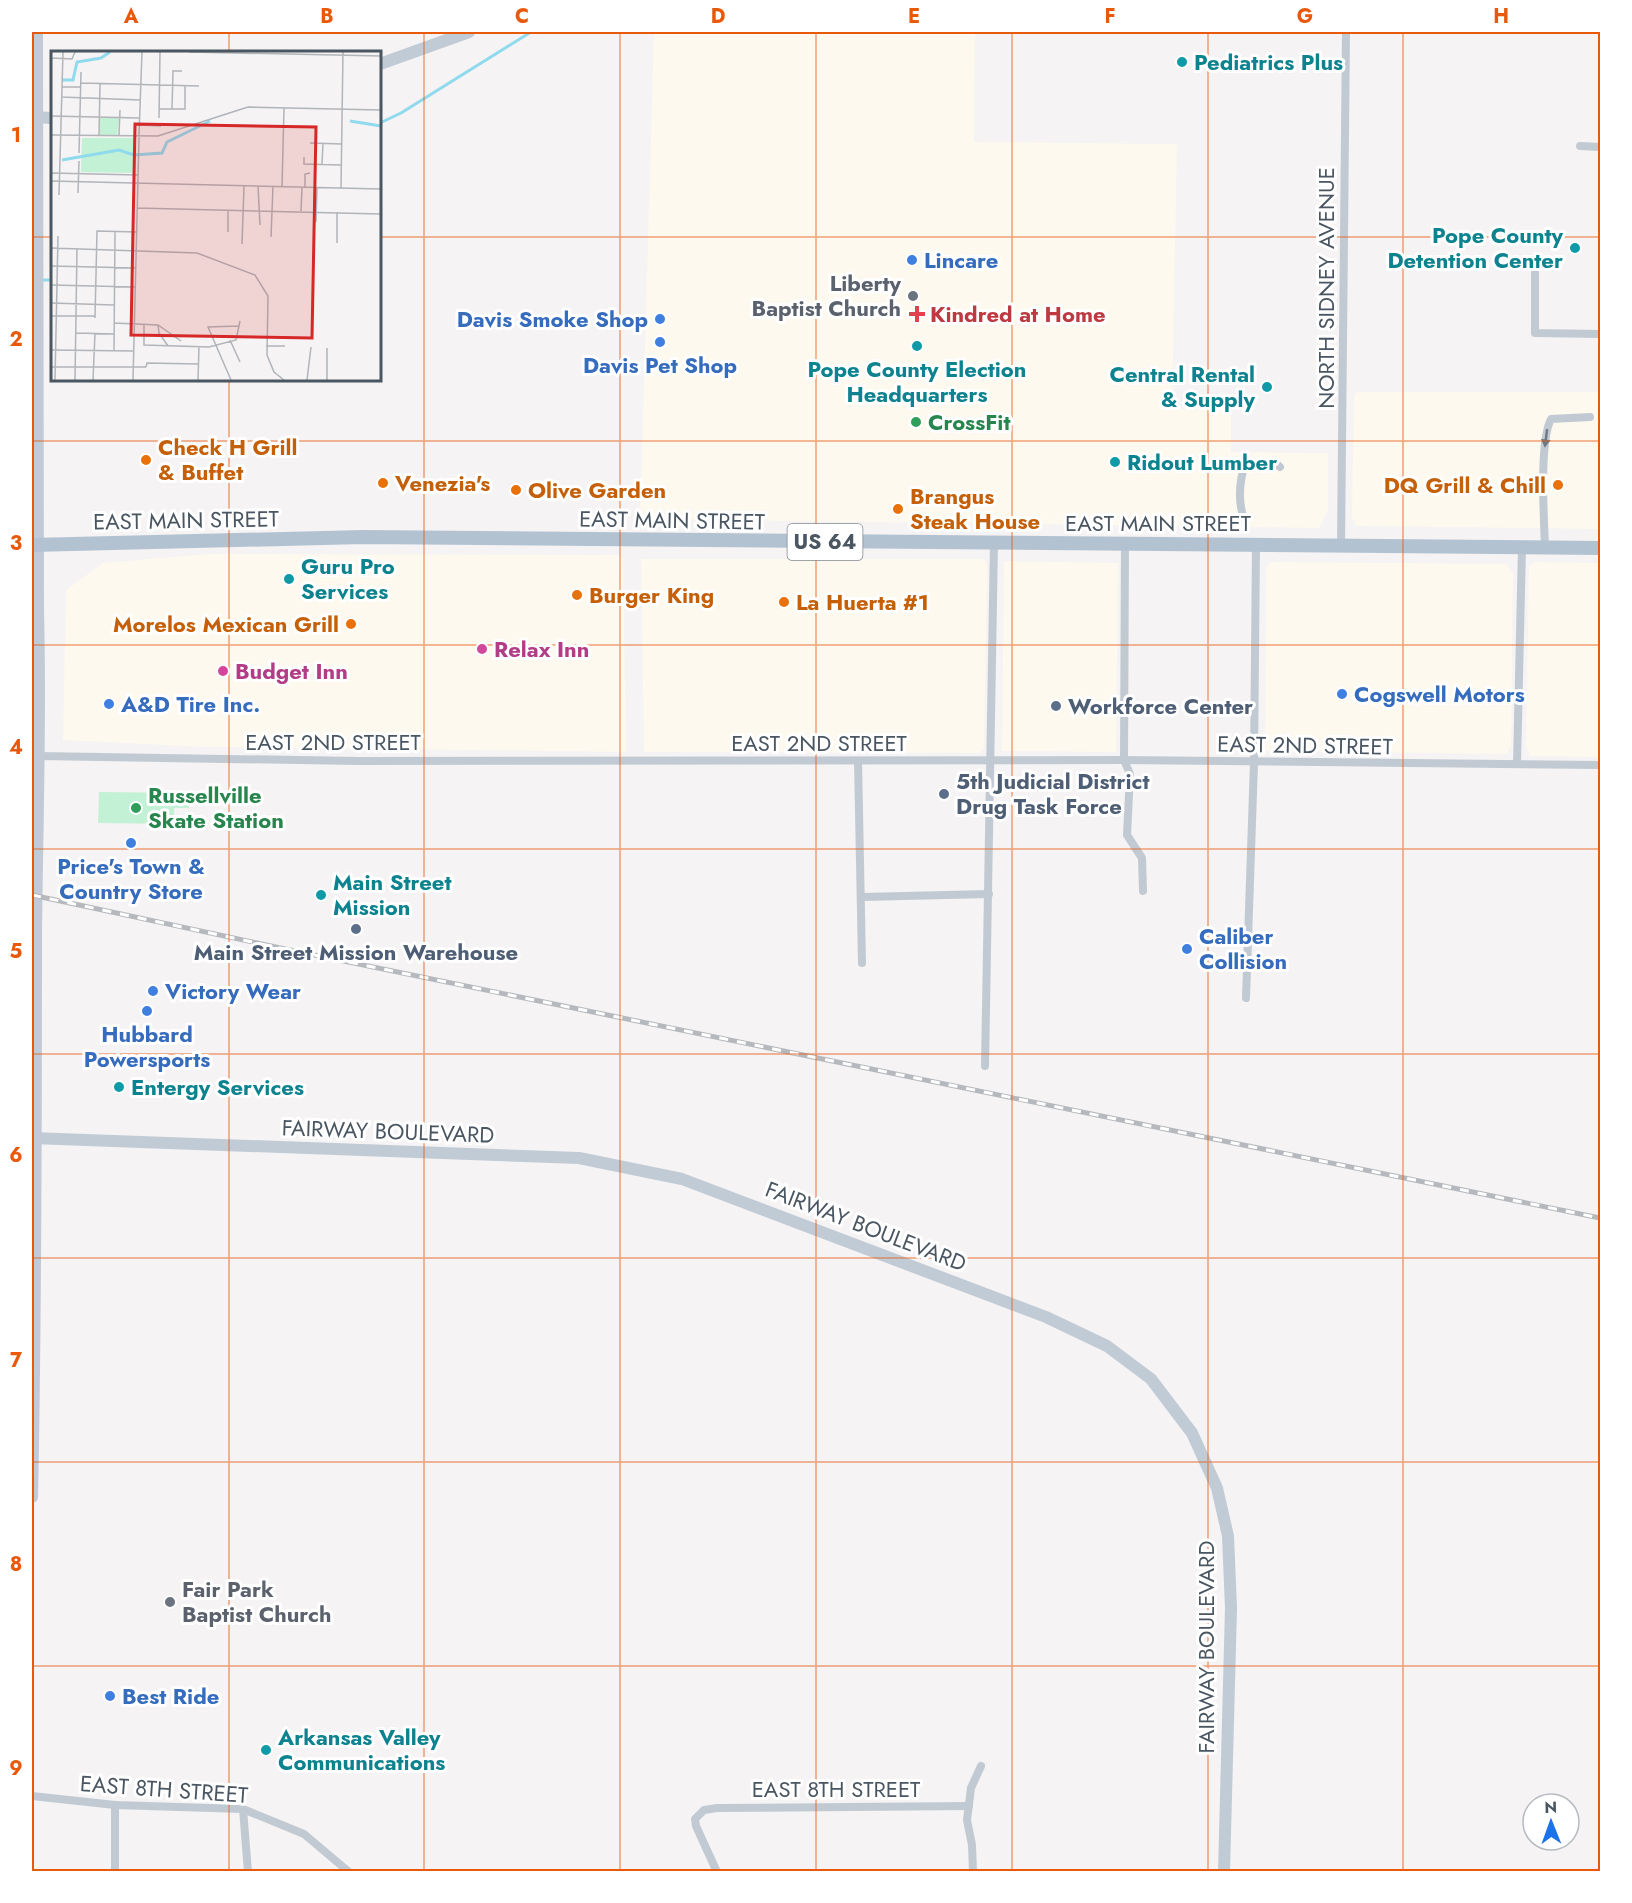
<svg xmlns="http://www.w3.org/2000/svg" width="1632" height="1903" font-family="Jost,sans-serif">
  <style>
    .commercial { fill: #fdf9ef }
    .green { fill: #c3f1d5 }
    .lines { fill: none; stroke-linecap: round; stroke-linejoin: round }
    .stream { stroke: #90daee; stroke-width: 3 }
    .street { stroke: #c1cad2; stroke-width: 8 }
    .secondary { stroke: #c1cbd6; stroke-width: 12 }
    .primary { stroke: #b3c2d1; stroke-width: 14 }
    .rail-casing { stroke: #b5b8bd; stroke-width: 5 }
    .rail { stroke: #fff; stroke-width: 3; stroke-dasharray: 9; stroke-linecap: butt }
    .oneway { fill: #6e7983 }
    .grid { fill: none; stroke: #e8590c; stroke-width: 1.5; stroke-opacity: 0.55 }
    .culture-dot { fill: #0f9aa8; stroke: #fff; stroke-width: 2 }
    .shop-dot { fill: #3f7fe0; stroke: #fff; stroke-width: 2 }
    .worship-dot { fill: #6b7280; stroke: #fff; stroke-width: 2 }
    .health-dot { fill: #e0444e; stroke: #fff; stroke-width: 2 }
    .leisure-dot { fill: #2e9e5b; stroke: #fff; stroke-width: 2 }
    .food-dot { fill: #e8710a; stroke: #fff; stroke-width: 2 }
    .hotel-dot { fill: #d1479c; stroke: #fff; stroke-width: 2 }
    .service-dot { fill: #5c6f8a; stroke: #fff; stroke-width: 2 }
    .labels { text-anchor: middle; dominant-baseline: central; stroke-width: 6; stroke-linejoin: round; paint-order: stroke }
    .shield { fill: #fff; stroke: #808990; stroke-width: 1.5 }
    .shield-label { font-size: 21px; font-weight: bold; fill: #4a5661 }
    .culture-label { font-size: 22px; font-weight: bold; fill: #0d838f; stroke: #fff; text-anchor: start }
    .shop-label { font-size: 22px; font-weight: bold; fill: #366cbe; stroke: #fff; text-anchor: start }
    .worship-label { font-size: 22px; font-weight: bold; fill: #5b616d; stroke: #fff; text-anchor: end }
    .street-label { font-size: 22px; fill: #4a5661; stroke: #fff }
    .health-label { font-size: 22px; font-weight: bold; fill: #be3a42; stroke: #fff; text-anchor: start }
    .leisure-label { font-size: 22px; font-weight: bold; fill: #27864d; stroke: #fff; text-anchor: start }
    .food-label { font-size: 22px; font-weight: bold; fill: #c56008; stroke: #fff; text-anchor: start }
    .hotel-label { font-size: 22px; font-weight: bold; fill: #b23c85; stroke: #fff; text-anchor: start }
    .service-label { font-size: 22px; font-weight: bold; fill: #4e5e75; stroke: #fff; text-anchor: start }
    .inset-river { fill: none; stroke: #90daee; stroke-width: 3 }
    .inset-road { fill: none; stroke: #b1b4b9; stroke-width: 1.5 }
    .view { fill: #d62828; fill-opacity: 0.15; stroke: #d62828; stroke-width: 3 }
    .inset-edge { fill: none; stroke: #4a5661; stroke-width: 3 }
    .neatline { fill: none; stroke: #e8590c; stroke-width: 2 }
    .grid-label { font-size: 20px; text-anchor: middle; font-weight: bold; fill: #e8590c }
  </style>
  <rect width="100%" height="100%" fill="#f5f3f3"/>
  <g class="commercial">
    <path d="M654,32H975L974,142L1177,144L1172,409H1231V452L1328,453V510L1319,528L640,519Z"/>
    <path d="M1358,392H1600V529L1355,526L1352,517L1354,394Z"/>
    <path d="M210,554L620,555L623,558L626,752L207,747L63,740L66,590L103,563Z"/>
    <path d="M641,559H984L987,564L984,748L979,753L644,752Z"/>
    <path d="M1004,561L1118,563L1116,752L1002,751Z"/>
    <path d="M1271,562L1507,564L1513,574L1511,744L1507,754L1265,751L1266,568Z"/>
    <path d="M1534,562L1600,563V757L1530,756L1526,746L1529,566Z"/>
  </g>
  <path class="green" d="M99,792L189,793V808H174V824L98,823Z"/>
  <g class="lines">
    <g class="stream">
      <path d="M380,123L401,113L531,32"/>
      <path d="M39,280H52"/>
    </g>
    <g class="street">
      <path d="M1580,146L1600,147"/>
      <path d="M1535,273V333L1600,334"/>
      <path d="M1245,522C1237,502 1239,483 1245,463H1276L1280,467"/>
      <path d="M1125,544L1124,760L1130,774L1127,835L1142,858L1143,891"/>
      <path d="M1341,546L1346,32"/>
      <path d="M1545,547C1544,518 1539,442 1551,419L1590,417"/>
      <path d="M38,756L359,761L1124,760L1600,765"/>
      <path d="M858,761L862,963"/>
      <path d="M1517,764L1522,547"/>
      <path d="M862,897L989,894"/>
      <path d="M1246,998L1254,763L1256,545"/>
      <path d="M985,1066L994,543"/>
      <path d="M32,1796L115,1805L243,1809L304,1834L349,1872"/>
      <path d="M243,1809L248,1872"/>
      <path d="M115,1872V1805"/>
      <path d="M717,1872L696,1826L695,1819L704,1810L717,1808L969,1806"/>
      <path d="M973,1872L972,1845L967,1820L971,1788L981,1766"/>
    </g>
    <g class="secondary">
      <path d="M380,64L469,32"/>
      <path d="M32,117L52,118"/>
      <path d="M32,1138L579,1158L682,1179L1046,1317L1107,1346L1151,1379L1192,1433L1217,1488L1228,1536L1231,1608L1224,1872"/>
      <path d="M32,1497C36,1309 36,1121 36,934C37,826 41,718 38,611L37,32"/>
    </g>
    <path class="primary" d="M32,545L363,537L1600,548"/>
    <defs>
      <path id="rail" d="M32,895L285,949L1600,1218"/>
    </defs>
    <use href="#rail" class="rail-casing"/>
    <use href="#rail" class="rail"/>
  </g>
  <defs><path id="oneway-solid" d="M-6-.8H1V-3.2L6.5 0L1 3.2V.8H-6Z" transform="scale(1.5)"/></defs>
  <use class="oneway" href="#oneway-solid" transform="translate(1546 438) rotate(97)"/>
  <path class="grid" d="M229,32V52M424,32V1872M620,32V1872M816,32V1872M1012,32V1872M1208,32V1872M1403,32V1872M32,237H52M380,237H1600M229,380V1872M32,441H1600M32,645H1600M32,849H1600M32,1054H1600M32,1258H1600M32,1462H1600M32,1666H1600"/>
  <g class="culture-dot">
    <circle cx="1182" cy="62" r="6"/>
    <circle cx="1575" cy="248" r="6"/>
    <circle cx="917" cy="346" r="6"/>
    <circle cx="1267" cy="387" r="6"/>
    <circle cx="1115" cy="462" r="6"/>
    <circle cx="289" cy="579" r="6"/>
    <circle cx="321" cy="895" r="6"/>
    <circle cx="119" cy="1087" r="6"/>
    <circle cx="266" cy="1750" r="6"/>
  </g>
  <g class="shop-dot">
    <circle cx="912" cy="260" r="6"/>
    <circle cx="660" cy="319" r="6"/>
    <circle cx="660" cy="342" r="6"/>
    <circle cx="1342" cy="694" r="6"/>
    <circle cx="109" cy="704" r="6"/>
    <circle cx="131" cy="843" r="6"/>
    <circle cx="1187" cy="949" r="6"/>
    <circle cx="153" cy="991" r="6"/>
    <circle cx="147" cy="1011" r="6"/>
    <circle cx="110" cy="1696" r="6"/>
  </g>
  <g class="worship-dot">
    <circle cx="913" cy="296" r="6"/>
    <circle cx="170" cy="1602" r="6"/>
  </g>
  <path class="health-dot" d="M914 305h6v6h6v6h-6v6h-6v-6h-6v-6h6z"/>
  <g class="leisure-dot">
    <circle cx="916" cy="422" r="6"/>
    <circle cx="136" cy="808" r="6"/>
  </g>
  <g class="food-dot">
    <circle cx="146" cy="460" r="6"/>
    <circle cx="383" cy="483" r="6"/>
    <circle cx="1558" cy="485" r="6"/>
    <circle cx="516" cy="490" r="6"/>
    <circle cx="898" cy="509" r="6"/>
    <circle cx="577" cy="595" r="6"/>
    <circle cx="784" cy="602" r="6"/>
    <circle cx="351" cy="624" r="6"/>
  </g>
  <g class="hotel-dot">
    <circle cx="482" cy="649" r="6"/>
    <circle cx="223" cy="671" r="6"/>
  </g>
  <g class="service-dot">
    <circle cx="1056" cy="706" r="6"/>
    <circle cx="944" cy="794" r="6"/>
    <circle cx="356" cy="929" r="6"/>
  </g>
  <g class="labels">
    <rect class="shield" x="787.5" y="524" width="75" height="36" rx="4.5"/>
    <g class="shield-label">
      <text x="825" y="542">US 64</text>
    </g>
    <g class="culture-label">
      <text x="1194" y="62">Pediatrics Plus</text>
      <text x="1563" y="235" text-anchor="end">Pope County<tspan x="1563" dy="25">Detention Center</tspan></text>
      <text x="917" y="369" text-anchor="middle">Pope County Election<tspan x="917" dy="25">Headquarters</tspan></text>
      <text x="1255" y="374" text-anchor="end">Central Rental<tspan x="1255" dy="25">&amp; Supply</tspan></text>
      <text x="1127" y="462">Ridout Lumber</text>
      <text x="301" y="566">Guru Pro<tspan x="301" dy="25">Services</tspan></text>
      <text x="333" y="882">Main Street<tspan x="333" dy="25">Mission</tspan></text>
      <text x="131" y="1087">Entergy Services</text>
      <text x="278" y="1737">Arkansas Valley<tspan x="278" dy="25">Communications</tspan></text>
    </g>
    <g class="shop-label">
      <text x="924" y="260">Lincare</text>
      <text x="648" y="319" text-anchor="end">Davis Smoke Shop</text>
      <text x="660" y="365" text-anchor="middle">Davis Pet Shop</text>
      <text x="1354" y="694">Cogswell Motors</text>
      <text x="121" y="704">A&amp;D Tire Inc.</text>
      <text x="131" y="866" text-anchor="middle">Price's Town &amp;<tspan x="131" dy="25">Country Store</tspan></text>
      <text x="1199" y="936">Caliber<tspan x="1199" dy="25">Collision</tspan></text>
      <text x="165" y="991">Victory Wear</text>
      <text x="147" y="1034" text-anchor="middle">Hubbard<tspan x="147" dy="25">Powersports</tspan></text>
      <text x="122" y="1696">Best Ride</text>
    </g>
    <g class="worship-label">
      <text x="901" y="283">Liberty<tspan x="901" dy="25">Baptist Church</tspan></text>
      <text x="182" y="1589" text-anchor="start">Fair Park<tspan x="182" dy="25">Baptist Church</tspan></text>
    </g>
    <g class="street-label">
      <text transform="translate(1326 288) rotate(-90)">NORTH SIDNEY AVENUE</text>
      <text transform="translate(186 520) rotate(-1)">EAST MAIN STREET</text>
      <text transform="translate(672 520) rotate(1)">EAST MAIN STREET</text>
      <text x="1158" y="523">EAST MAIN STREET</text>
      <text x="333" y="742">EAST 2ND STREET</text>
      <text x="819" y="743">EAST 2ND STREET</text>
      <text transform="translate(1305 745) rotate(1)">EAST 2ND STREET</text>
      <text transform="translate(388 1131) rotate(2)">FAIRWAY BOULEVARD</text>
      <text transform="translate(866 1226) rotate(21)">FAIRWAY BOULEVARD</text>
      <text transform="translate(1206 1647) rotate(-90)">FAIRWAY BOULEVARD</text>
      <text transform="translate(164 1789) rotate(4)">EAST 8TH STREET</text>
      <text x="836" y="1789">EAST 8TH STREET</text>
    </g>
    <g class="health-label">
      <text x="930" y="314">Kindred at Home</text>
    </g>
    <g class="leisure-label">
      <text x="928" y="422">CrossFit</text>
      <text x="148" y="795">Russellville<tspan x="148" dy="25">Skate Station</tspan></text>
    </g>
    <g class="food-label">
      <text x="158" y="447">Check H Grill<tspan x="158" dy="25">&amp; Buffet</tspan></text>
      <text x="395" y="483">Venezia's</text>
      <text x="1546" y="485" text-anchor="end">DQ Grill &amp; Chill</text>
      <text x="528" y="490">Olive Garden</text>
      <text x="910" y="496">Brangus<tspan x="910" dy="25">Steak House</tspan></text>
      <text x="589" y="595">Burger King</text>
      <text x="796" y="602">La Huerta #1</text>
      <text x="339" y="624" text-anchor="end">Morelos Mexican Grill</text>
    </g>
    <g class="hotel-label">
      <text x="494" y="649">Relax Inn</text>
      <text x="235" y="671">Budget Inn</text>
    </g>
    <g class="service-label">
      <text x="1068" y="706">Workforce Center</text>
      <text x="956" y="781">5th Judicial District<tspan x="956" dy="25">Drug Task Force</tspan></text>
      <text x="356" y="952" text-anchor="middle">Main Street Mission Warehouse</text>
    </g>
  </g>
  <g transform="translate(51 51)">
    <rect width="330" height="330" fill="#f5f3f3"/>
    <path d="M49,67H68L66,85L49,84ZM31,87H85L84,122L30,121Z" fill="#c3f1d5"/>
    <path class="inset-river" d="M11,29H22L26,11L50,7L59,1M299,70L330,75M11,109L68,99L83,104L111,102L116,91L159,70"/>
    <path class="inset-road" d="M138,1L330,5M0,7L21,8L24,1M30,32L148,35M11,36H30M10,46L89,49M108,58H134V35M121,58L122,20H131M0,65L88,67M108,67L109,1M88,74L110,75M0,84L107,85L197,56L330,59M68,84L69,59M88,84L91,1M48,85L49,33M259,92L291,93M28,102L30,21M253,106V113L290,114M271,113L272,92M0,122L87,124M0,130L330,138M207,135L209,174M231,136L233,57M254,136V123L259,122M290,137L292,1M27,142L28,110M8,144L12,1M86,157L330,163M177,159V181M250,160L251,136M265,171L266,137M220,186L222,135M286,192V161M191,193L193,135M0,197L146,202L204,224L217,245L216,304L223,321L233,329M0,215L85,217M0,234L84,236M0,252L63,254M0,265H44M44,267L46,180L86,181M63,272L107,274L130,290M93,273V294L158,296L185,289L189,270M107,274L108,282L117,295M25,282L63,283M179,289L189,311M215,295H234M0,299L83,300M63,300L64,181M0,316H95M95,316L96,312L147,313M4,329L7,185M24,329L26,197M42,329L44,282M82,329L88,86M147,329L148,296M180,329L157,276L188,275M256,329L260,296M276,329V297"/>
    <path class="view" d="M84,73L265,76L261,287L80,284Z"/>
    <rect width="330" height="330" class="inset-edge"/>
  </g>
  <rect width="1632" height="1903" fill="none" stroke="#ffffff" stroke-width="66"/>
  <g transform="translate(1551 1822) rotate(359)"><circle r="28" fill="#ffffff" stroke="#b7bbc0" stroke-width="1.5"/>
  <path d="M0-4.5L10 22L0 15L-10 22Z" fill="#1a73e8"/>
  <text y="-9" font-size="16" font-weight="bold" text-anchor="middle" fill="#4a5661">N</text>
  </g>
  <rect x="33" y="33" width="1566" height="1837" class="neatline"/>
  <g class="grid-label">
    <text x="131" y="23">A</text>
    <text x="327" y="23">B</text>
    <text x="522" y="23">C</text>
    <text x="718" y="23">D</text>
    <text x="914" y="23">E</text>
    <text x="1110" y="23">F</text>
    <text x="1305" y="23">G</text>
    <text x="1501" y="23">H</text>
    <text x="16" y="142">1</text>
    <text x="16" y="346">2</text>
    <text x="16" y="550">3</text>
    <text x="16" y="754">4</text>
    <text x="16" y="958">5</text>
    <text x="16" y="1162">6</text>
    <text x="16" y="1367">7</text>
    <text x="16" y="1571">8</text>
    <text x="16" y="1775">9</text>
  </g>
</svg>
